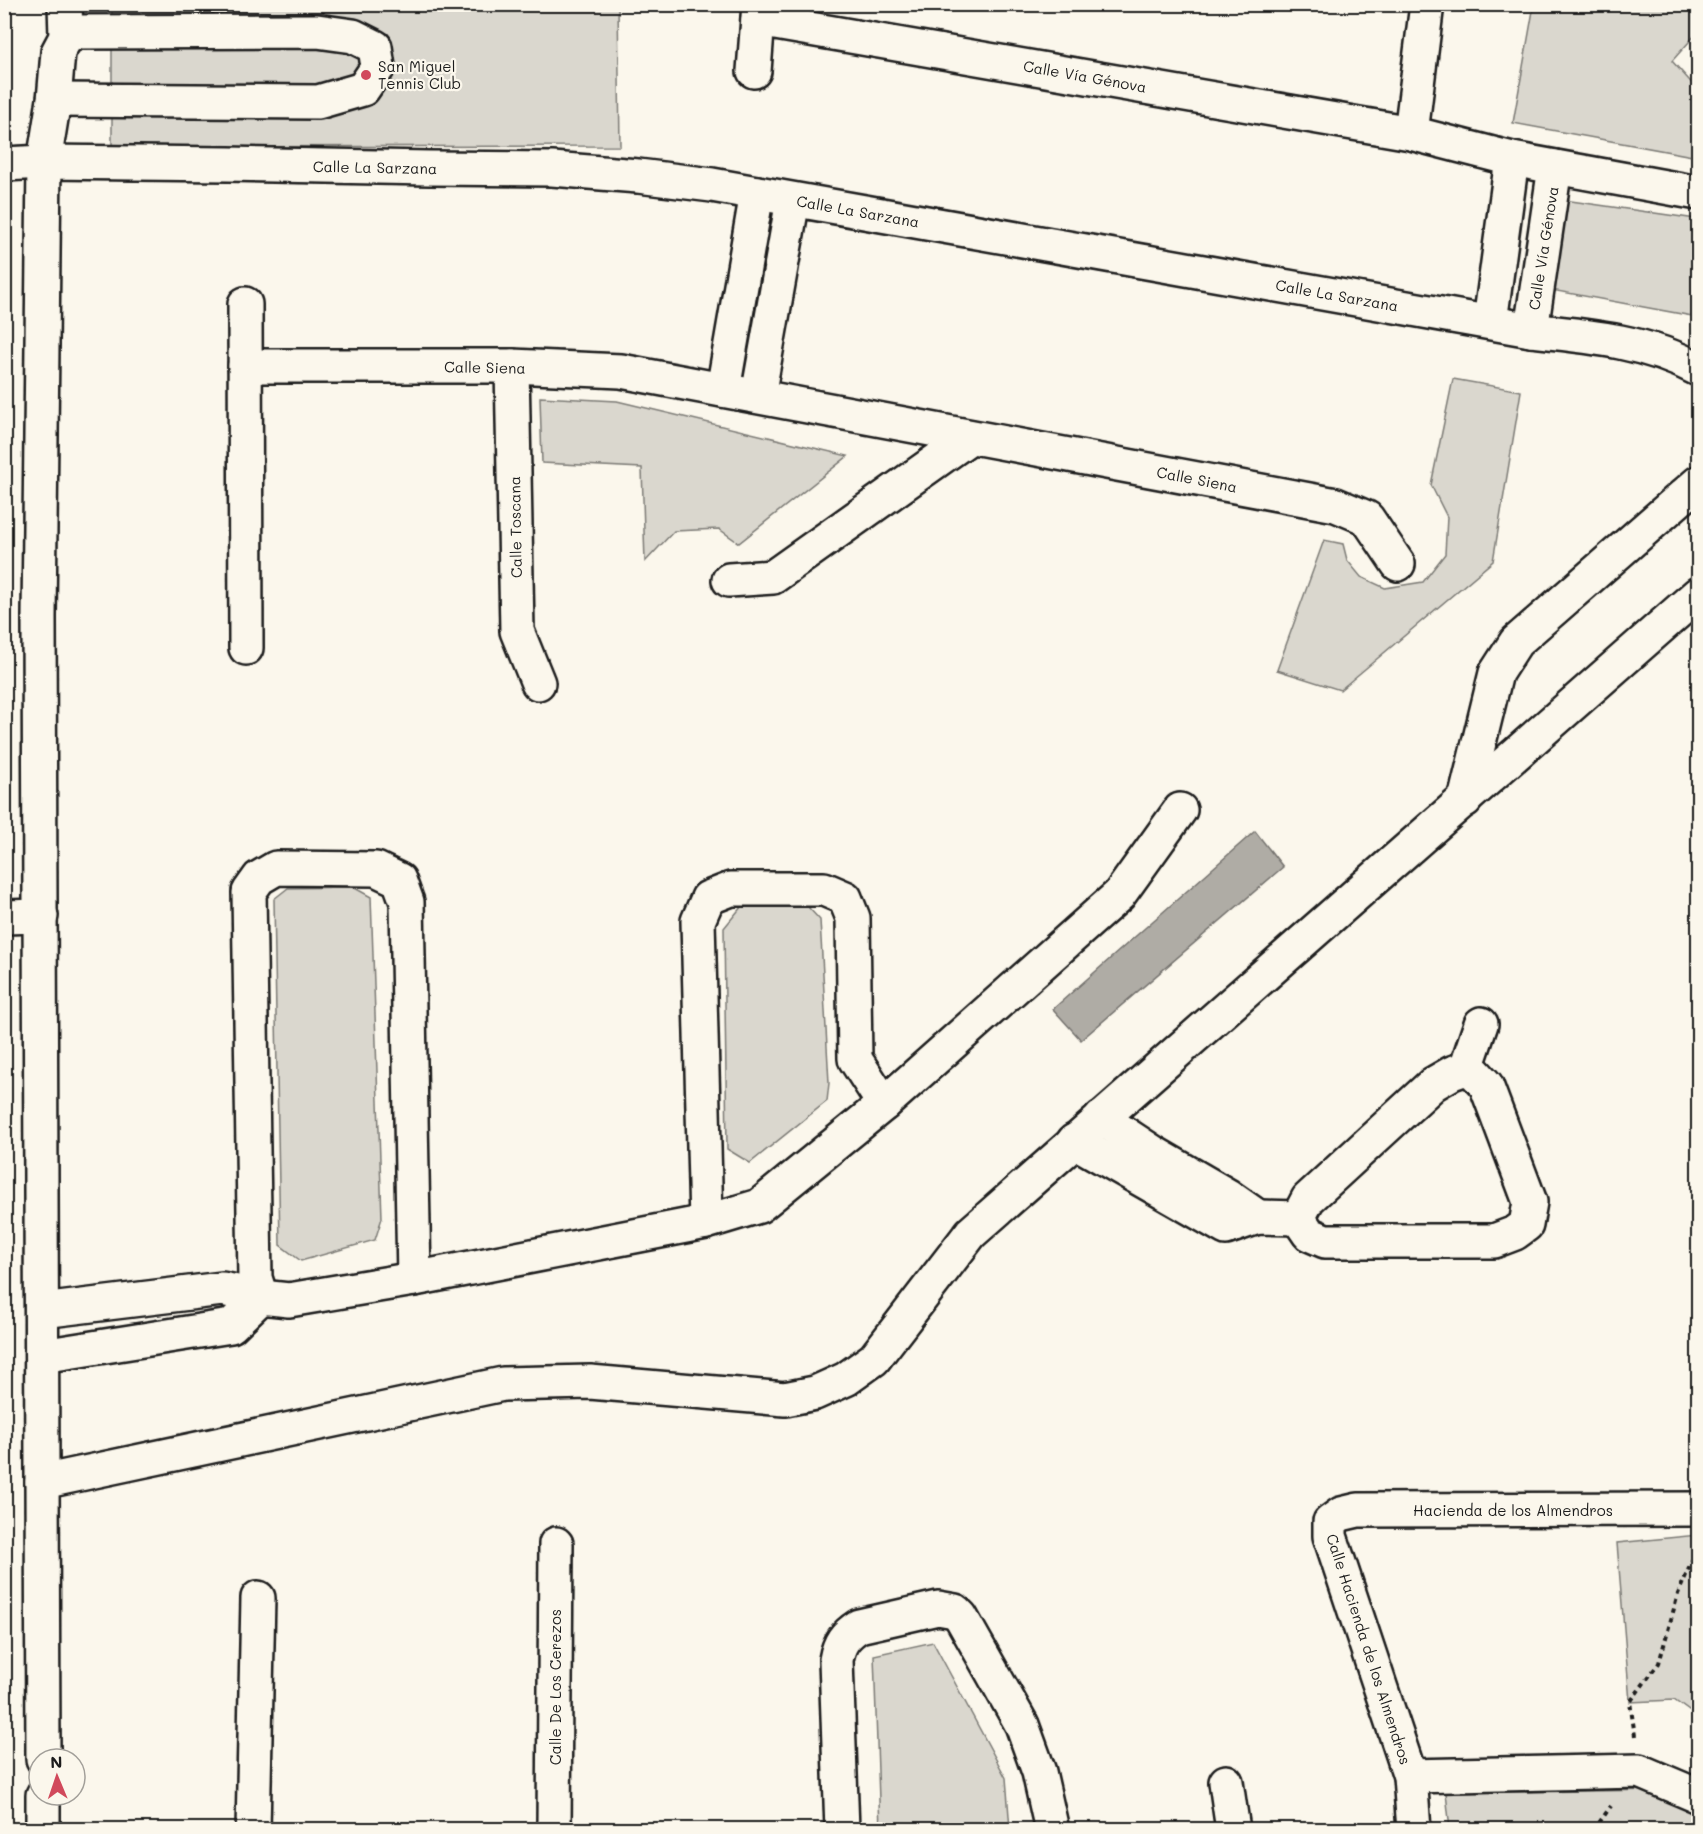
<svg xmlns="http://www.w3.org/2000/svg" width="1703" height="1834" font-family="Mali,sans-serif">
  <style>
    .green { fill: #dad7ce; stroke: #7b7a75; stroke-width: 1.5 }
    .water { fill: #afaca5; stroke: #74726e; stroke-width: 1.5 }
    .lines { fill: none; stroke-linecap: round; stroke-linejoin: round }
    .minor-casing { stroke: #1c1c1c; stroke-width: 38 }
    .path { stroke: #1c1c1c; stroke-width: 4; stroke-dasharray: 4.5 4.5; stroke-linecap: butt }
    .minor { stroke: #fbf7ec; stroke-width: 33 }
    .poi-dot { fill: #d1495b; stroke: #fbf7ec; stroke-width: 2 }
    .labels { text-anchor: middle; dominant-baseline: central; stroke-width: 4.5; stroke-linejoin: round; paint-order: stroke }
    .poi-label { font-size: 15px; fill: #1c1c1c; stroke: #fbf7ec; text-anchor: start }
    .street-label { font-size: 15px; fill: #1c1c1c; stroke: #fbf7ec }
  </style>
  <rect width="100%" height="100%" fill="#fbf7ec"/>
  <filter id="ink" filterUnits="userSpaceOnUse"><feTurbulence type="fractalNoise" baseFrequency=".0167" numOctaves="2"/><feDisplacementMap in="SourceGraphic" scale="12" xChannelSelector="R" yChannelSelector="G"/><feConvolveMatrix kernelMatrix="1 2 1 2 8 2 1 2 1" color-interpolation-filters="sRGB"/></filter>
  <g filter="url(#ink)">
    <g class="green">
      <path d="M112,5H618L620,146L112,147Z"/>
      <path d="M1534,5H1698V32L1672,61L1698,90V157L1513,123Z"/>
      <path d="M1557,199L1696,219L1698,222V317L1546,289Z"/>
      <path d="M1453,379L1521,391L1493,561L1340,690L1277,670L1324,540L1343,544L1347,560L1361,577L1385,588L1423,582L1445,554L1447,517L1431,485Z"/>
      <path d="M540,397L617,401L848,456L739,543L719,529L674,531L645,562L642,468L542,463Z"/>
      <path d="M353,887L371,897L382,1218L375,1240L301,1261L280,1245L274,899L288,888Z"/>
      <path d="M742,906L808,907L820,920L829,1083L827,1101L750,1163L727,1149L724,928Z"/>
      <path d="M1698,1535V1708L1696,1716L1674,1700L1630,1702L1617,1543Z"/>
      <path d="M933,1642L1006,1778L1010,1829H880L874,1655Z"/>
      <path d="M1663,1790L1698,1804V1829H1450L1446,1793Z"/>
    </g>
    <path class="water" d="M1255,831L1283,867L1081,1040L1053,1009Z"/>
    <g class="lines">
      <defs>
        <g id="minor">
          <path d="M758,20L1411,133L1512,159L1698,193"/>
          <path d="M754,71L759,4"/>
          <path d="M54,100L318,102L363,89L378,67L375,47L353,36L317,31L79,32L66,37"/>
          <path d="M1411,133L1427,4"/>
          <path d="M4,164L44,162L228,164L429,168L552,169L638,176L712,185L1531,330C1588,336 1646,341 1698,369"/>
          <path d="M245,304L246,648"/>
          <path d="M1490,322L1512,159"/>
          <path d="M1531,330L1555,167"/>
          <path d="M245,366H512L621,371L1336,505L1367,518L1398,564"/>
          <path d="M512,366L517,631L538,683"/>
          <path d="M723,390L757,193"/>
          <path d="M758,396L793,200"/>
          <path d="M729,580L773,577L970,437"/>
          <path d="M1465,800L1496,673L1516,642L1698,483"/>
          <path d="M4,917L41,916"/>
          <path d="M1466,1068L1475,1073L1486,1085L1530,1202L1526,1225L1515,1233L1494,1241H1325L1309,1234L1298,1218L1308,1199L1433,1084L1452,1073Z"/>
          <path d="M1466,1068L1481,1024"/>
          <path d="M1101,1118L1154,1153L1228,1196L1258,1217"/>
          <path d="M1074,1141L1226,1228L1258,1217L1298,1218"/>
          <path d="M706,1222L698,921L708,898L731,889H824L845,898L853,918L855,1059L884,1104"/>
          <path d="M261,1297L255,1278L249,892L259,878L276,868L376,869L399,880L407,902L414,1279"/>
          <path d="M42,1311L222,1289L261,1297L289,1300L414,1279L706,1222L759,1206L884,1104L1119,895L1180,810"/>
          <path d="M42,1356L231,1326L261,1297"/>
          <path d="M42,1482L503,1384L590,1382L785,1399L815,1393L846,1379L874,1359L971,1233L1698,594"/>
          <path d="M43,1759L39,617L44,162L54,100L58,52L66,37L65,4"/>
          <path d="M1410,1776L1639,1771L1698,1796"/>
          <path d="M1226,1782L1233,1830"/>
          <path d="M43,1795V1830"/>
          <path d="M253,1830L258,1598"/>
          <path d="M554,1830L556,1544"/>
          <path d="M842,1830L836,1660C839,1643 845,1635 859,1626L938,1608L955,1611L961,1617L1022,1725L1039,1772L1052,1830"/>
          <path d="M1414,1830L1410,1776L1330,1536V1522L1341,1514L1358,1510L1698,1509"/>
        </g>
      </defs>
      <use href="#minor" class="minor-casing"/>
      <g class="path">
        <path d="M1635,1736L1630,1702L1659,1663L1678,1594L1698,1547"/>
        <path d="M1594,1830L1611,1806"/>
      </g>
      <use href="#minor" class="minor"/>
    </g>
  </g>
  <circle class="poi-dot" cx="366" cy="75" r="6"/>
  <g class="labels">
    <g class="poi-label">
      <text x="378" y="66">San Miguel<tspan x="378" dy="17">Tennis Club</tspan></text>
    </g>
    <g class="street-label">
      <text transform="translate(1085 76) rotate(10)">Calle Vía Génova</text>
      <text transform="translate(375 167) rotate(1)">Calle La Sarzana</text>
      <text transform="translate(858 211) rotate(10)">Calle La Sarzana</text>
      <text transform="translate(1543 248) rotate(-81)">Calle Vía Génova</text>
      <text transform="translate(1337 295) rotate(10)">Calle La Sarzana</text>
      <text transform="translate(485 367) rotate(1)">Calle Siena</text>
      <text transform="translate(1197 479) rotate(11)">Calle Siena</text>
      <text transform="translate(515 527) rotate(-91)">Calle Toscana</text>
      <text x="1513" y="1510">Hacienda de los Almendros</text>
      <text transform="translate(1369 1649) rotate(72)">Calle Hacienda de los Almendros</text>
      <text transform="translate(555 1687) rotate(-90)">Calle De Los Cerezos</text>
    </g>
  </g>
  <rect width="1703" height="1834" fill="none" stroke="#fbf7ec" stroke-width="24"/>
  <rect x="12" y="12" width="1679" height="1810" fill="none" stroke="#1c1c1c" stroke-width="2" filter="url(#ink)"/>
  <g transform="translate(57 1777) rotate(358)"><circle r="28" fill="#fbf7ec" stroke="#a29f99" stroke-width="1.5"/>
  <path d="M0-4.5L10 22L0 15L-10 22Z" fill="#d1495b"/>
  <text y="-9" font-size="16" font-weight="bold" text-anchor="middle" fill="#1c1c1c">N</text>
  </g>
</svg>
